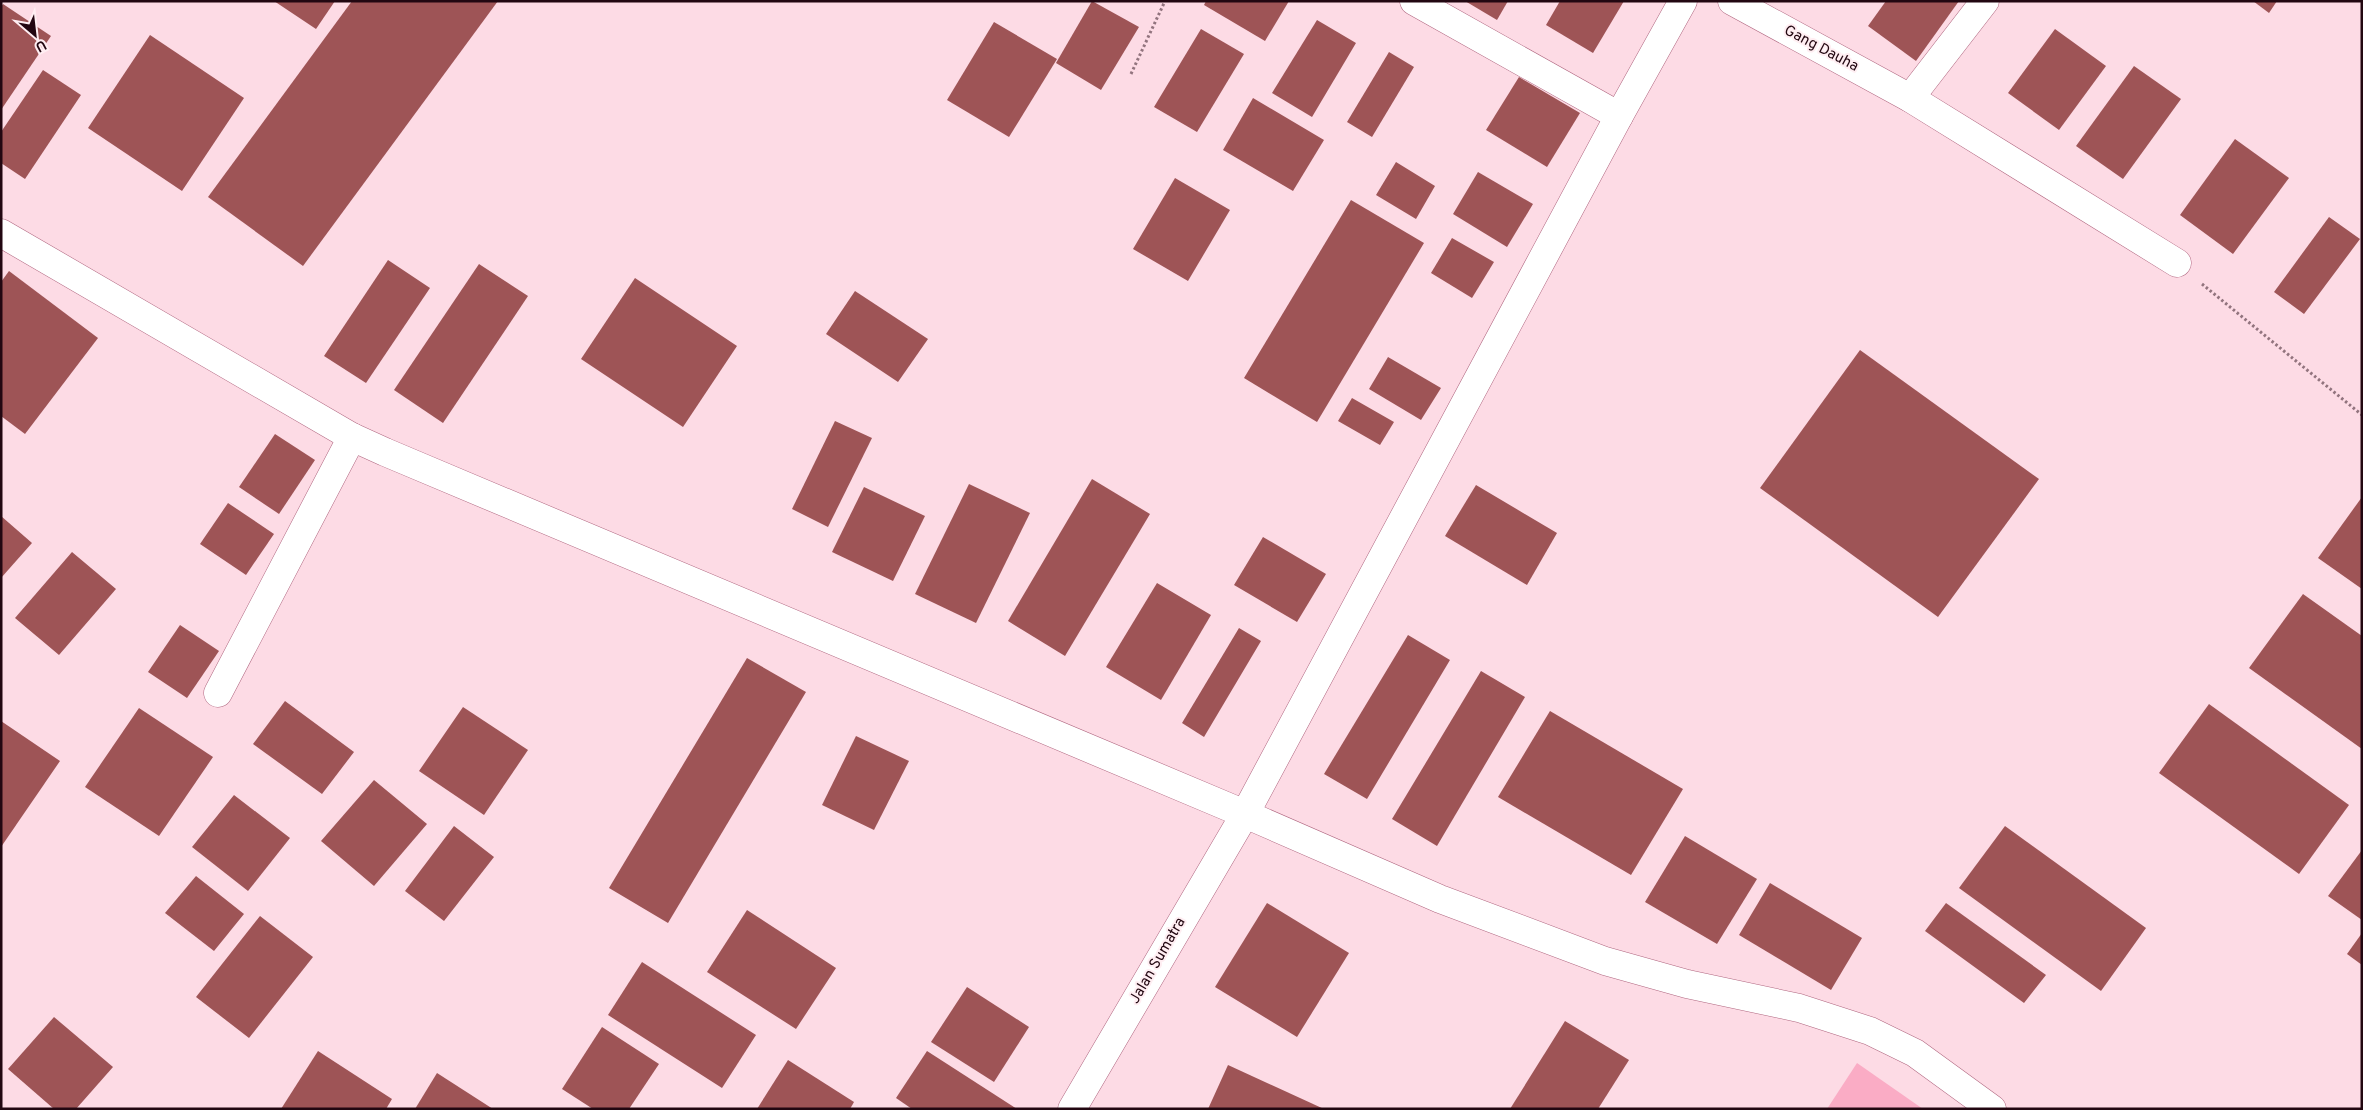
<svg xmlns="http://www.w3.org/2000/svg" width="2363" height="1110" font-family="Overpass,sans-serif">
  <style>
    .green { fill: #faacc5 }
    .building { fill: #9e5456 }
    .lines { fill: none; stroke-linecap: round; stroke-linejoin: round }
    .minor-casing { stroke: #b06780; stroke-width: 29 }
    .path { stroke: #92747e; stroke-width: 3; stroke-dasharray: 2.5 2.5; stroke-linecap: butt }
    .minor { stroke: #fff; stroke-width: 28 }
    .labels { text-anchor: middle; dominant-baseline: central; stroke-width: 4; stroke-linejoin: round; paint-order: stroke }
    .street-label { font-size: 15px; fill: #220711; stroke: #ffeef2 }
  </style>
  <rect width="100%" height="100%" fill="#fddbe5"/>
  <path class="green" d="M1857,1063L1923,1109H1827Z"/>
  <g class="building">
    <path d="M274,1H335L316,29Z"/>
    <path d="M352,1H498L303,266L208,197Z"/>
    <path d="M1092,1L1139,27L1101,90L1056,63Z"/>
    <path d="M1206,1H1289L1265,41L1204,5Z"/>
    <path d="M1465,1H1508L1497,20Z"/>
    <path d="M1560,1H1624L1593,53L1546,25Z"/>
    <path d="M1886,1H1959L1916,61L1868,26Z"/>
    <path d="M2253,1H2277L2269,13Z"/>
    <path d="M3,4L51,36L1,110V7Z"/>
    <path d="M1317,20L1356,43L1312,117L1272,93Z"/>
    <path d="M994,22L1057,59L1009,137L947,100Z"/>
    <path d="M1201,29L1244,54L1197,132L1154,107Z"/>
    <path d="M2055,29L2106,66L2059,130L2008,93Z"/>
    <path d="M150,35L244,98L182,191L88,128Z"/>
    <path d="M1389,52L1414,67L1372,137L1347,122Z"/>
    <path d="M2134,66L2181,99L2123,179L2076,146Z"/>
    <path d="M43,70L81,95L25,179L1,163V132Z"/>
    <path d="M1519,77L1580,113L1547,167L1486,130Z"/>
    <path d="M1253,98L1324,140L1293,191L1223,150Z"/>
    <path d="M2235,139L2289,178L2233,254L2180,215Z"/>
    <path d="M1396,162L1435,186L1416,219L1376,195Z"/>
    <path d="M1478,172L1533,204L1507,247L1453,214Z"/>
    <path d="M1175,178L1230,210L1188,281L1133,249Z"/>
    <path d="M1351,200L1424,243L1317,422L1244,378Z"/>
    <path d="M2329,217L2360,239L2304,314L2274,292Z"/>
    <path d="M1452,238L1494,262L1472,298L1431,273Z"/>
    <path d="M388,260L430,288L366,383L324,356Z"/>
    <path d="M479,264L528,296L443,423L394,390Z"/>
    <path d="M9,271L98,338L25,434L1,416V282Z"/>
    <path d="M635,278L737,346L683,427L581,359Z"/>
    <path d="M855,291L928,339L898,382L826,334Z"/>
    <path d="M1860,350L2039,479L1938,617L1760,488Z"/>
    <path d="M1388,357L1441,388L1421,420L1369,389Z"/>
    <path d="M1352,398L1394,422L1380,445L1338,421Z"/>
    <path d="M835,421L872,438L828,527L792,509Z"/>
    <path d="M275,434L315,460L279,514L239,487Z"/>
    <path d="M1092,479L1150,514L1065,656L1008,621Z"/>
    <path d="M969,484L1030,513L976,623L915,594Z"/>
    <path d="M1476,485L1557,533L1527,585L1445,536Z"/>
    <path d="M864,487L925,516L893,581L832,552Z"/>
    <path d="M2362,497V589L2318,558Z"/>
    <path d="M228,503L274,534L246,575L200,544Z"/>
    <path d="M1,516L32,543L1,578Z"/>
    <path d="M1263,537L1326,574L1297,622L1234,585Z"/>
    <path d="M72,552L116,589L59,655L15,618Z"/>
    <path d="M1157,583L1211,615L1161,700L1106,667Z"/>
    <path d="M2303,594L2362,636V749L2249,668Z"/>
    <path d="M180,625L219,651L187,698L148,672Z"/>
    <path d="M1239,628L1261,641L1204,737L1182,723Z"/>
    <path d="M1408,635L1450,660L1367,799L1324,774Z"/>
    <path d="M747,658L806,692L668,923L609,888Z"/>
    <path d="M1481,671L1525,697L1437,846L1392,819Z"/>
    <path d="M285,701L354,752L322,794L253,744Z"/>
    <path d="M2209,704L2349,805L2299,874L2159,773Z"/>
    <path d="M463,707L528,750L484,815L419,771Z"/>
    <path d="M139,708L213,757L159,836L85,787Z"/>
    <path d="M1550,711L1683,789L1631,875L1498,797Z"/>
    <path d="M1,721L60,761L1,847Z"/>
    <path d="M856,736L909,761L874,830L822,805Z"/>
    <path d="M374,780L427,824L374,886L321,841Z"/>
    <path d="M234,795L290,838L248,891L192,847Z"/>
    <path d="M454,826L494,857L444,921L405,891Z"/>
    <path d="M2005,826L2146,928L2101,991L1959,888Z"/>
    <path d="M1685,836L1757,879L1717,944L1645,902Z"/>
    <path d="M2362,850V920L2328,896Z"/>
    <path d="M196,876L244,914L214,951L165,913Z"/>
    <path d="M1770,883L1862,938L1831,990L1739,935Z"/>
    <path d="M1267,903L1349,953L1297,1037L1215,987Z"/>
    <path d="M1946,903L2046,975L2024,1003L1925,931Z"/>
    <path d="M747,910L836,968L796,1029L707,972Z"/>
    <path d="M260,916L313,957L249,1038L196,997Z"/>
    <path d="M2362,933V965L2347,954Z"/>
    <path d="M642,962L756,1035L722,1088L608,1015Z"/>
    <path d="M967,987L1029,1027L994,1082L931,1042Z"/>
    <path d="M54,1017L113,1067L76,1109H54L8,1069Z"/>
    <path d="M1565,1021L1629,1060L1598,1109H1510Z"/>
    <path d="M602,1027L659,1064L629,1109H593L562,1089Z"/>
    <path d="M318,1051L392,1099L386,1109H281Z"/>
    <path d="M927,1051L1017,1109H912L896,1098Z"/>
    <path d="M788,1060L854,1102L850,1109H757Z"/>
    <path d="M1228,1065L1324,1109H1208Z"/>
    <path d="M437,1073L493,1109H415Z"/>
  </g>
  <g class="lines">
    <defs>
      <g id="minor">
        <path d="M1414,1L1619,116"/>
        <path d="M1732,1L1910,98L2177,263"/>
        <path d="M1910,98L1985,1"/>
        <path d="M1,233L352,437L385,452L1245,814L1440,899L1605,961L1687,984L1799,1008L1870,1031L1915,1053L1992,1109"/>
        <path d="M218,693L352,437"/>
        <path d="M1072,1109L1245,814L1619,116L1683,1"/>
      </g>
    </defs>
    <use href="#minor" class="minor-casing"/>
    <g class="path">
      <path d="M1131,74L1165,1"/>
      <path d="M2202,284L2362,415"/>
    </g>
    <use href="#minor" class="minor"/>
  </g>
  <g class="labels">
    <g class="street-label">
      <text transform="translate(1821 49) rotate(28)">Gang Dauha</text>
      <text transform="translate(1158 961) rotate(-60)">Jalan Sumatra</text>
    </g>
  </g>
  <rect width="2363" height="1110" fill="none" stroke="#220711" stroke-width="5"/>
  <g transform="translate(35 35) rotate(152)" stroke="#ffeef2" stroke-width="4" paint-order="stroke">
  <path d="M0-4L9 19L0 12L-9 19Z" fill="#220711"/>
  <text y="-8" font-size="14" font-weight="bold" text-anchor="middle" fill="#220711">U</text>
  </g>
</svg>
